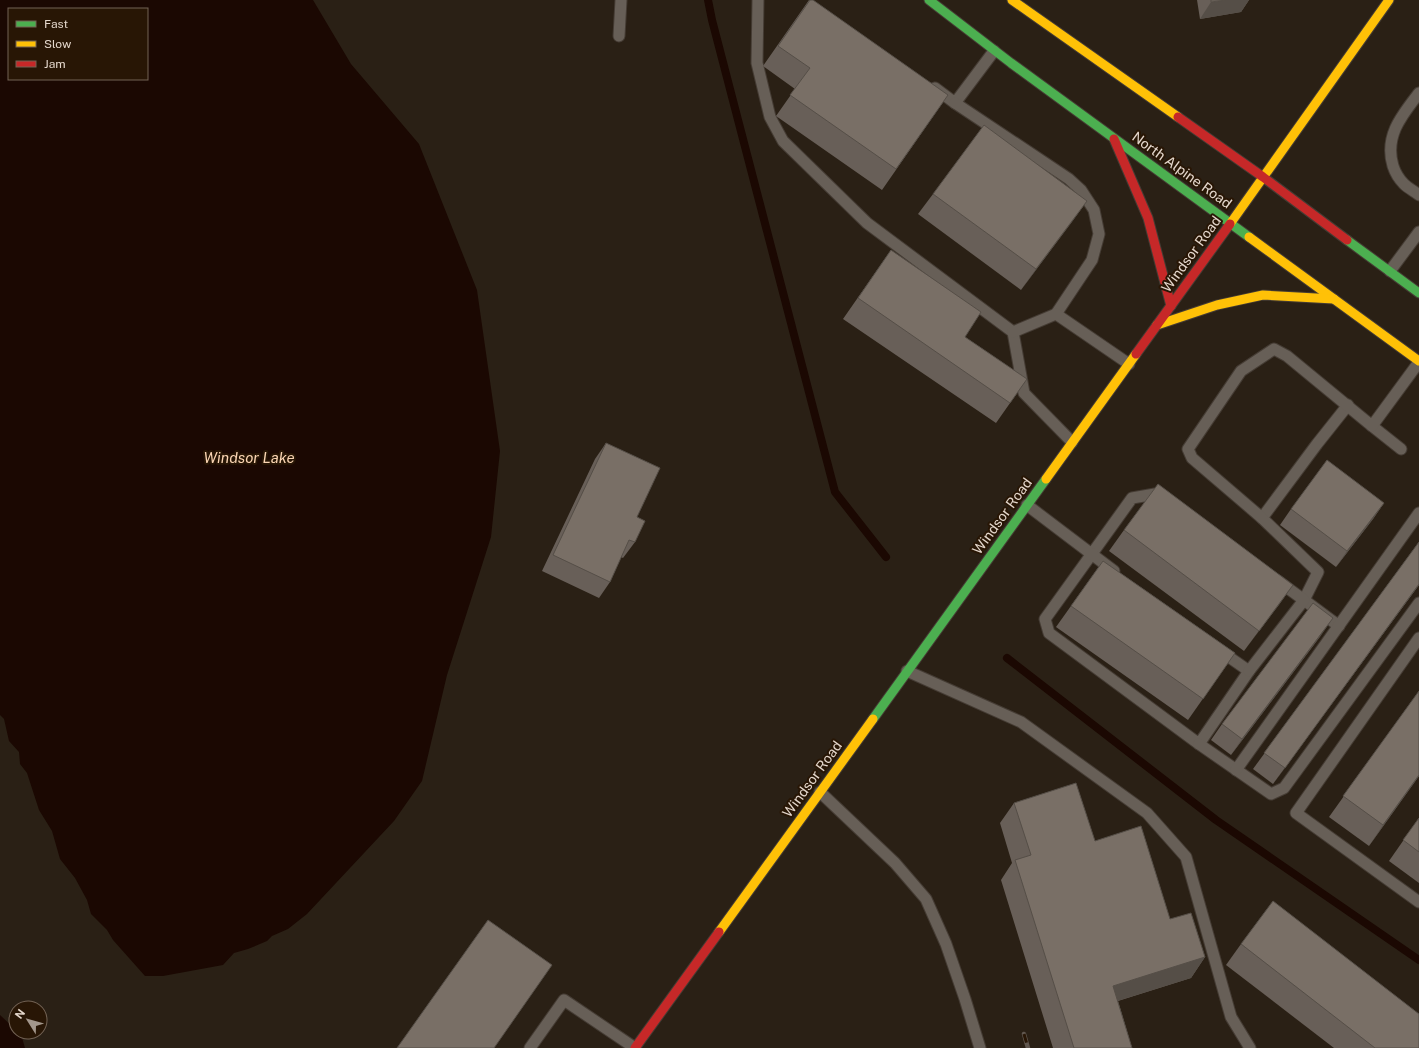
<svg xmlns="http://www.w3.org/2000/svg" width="1419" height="1048" font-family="'Public Sans',sans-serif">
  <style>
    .water { fill: #1b0802; fill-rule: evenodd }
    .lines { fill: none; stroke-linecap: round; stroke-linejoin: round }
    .stream { stroke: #1b0802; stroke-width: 8 }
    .lane-casing { stroke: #453c34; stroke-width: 13 }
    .fast-casing { stroke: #453c34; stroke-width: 11 }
    .slow-casing { stroke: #453c34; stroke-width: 11 }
    .jam-casing { stroke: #453c34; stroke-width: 11 }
    .lane { stroke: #675f57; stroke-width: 11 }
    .fast { stroke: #4caf50; stroke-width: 9 }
    .slow { stroke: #ffc107; stroke-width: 9 }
    .jam { stroke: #c62828; stroke-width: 9 }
    .rail-casing { stroke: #60574f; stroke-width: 4.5 }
    .rail { stroke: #281605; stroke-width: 3; stroke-dasharray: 9; stroke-linecap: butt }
    .wall { fill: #685f58 }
    .shaded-wall { fill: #554e47 }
    .building { fill: #796f66; stroke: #554e47 }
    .labels { text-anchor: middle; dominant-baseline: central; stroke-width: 4; stroke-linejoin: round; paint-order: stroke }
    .street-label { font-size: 14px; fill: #e4d7cc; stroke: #281605 }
    .water-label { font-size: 15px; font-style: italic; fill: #fbd5b3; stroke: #281605 }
  </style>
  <rect width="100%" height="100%" fill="#2a2015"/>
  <g class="water">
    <path d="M0,0H313L351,64L419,144L477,290L500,451L491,537L447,675L422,781L394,821L307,914L288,929L272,936L267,941L248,949L234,953L223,965L163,976H145L113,940L107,930L91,914L87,900L75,878L60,859L52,831L39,810L27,773L20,764L19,752L9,741L4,719L0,715ZM9,9H147V79H9Z"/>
    <path d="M0,1015L16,1030V1032H19L21,1034L25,1048H0Z"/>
  </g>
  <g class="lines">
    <g class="stream">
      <path d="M708,0L712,20L835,492L886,557"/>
      <path d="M1007,658L1216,820L1419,960"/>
    </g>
    <defs>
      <g id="lane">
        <path d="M758,0L757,63L770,117L783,141L867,223L1013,332L1024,393L1072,442"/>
        <path d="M619,36L621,0"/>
        <path d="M935,88L955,103L994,51"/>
        <path d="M1419,93C1402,115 1384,136 1393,166C1395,172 1399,179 1404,184C1408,188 1414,191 1419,195"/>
        <path d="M955,103L1069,179L1081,190L1094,210L1099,234L1092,260L1056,314"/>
        <path d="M1390,271L1419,232"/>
        <path d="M1013,332L1056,314L1129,364"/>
        <path d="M1372,426L1401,449"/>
        <path d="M1162,499L1155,494L1132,498L1045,619L1049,633L1199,744L1249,671L1219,650"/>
        <path d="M1027,505L1114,571"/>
        <path d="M1262,518L1317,444L1348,405"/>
        <path d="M1339,626L1304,600L1318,572L1262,518L1192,458L1188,449L1241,371L1274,349L1287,356L1372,426L1419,362"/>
        <path d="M1419,638L1296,813L1419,902"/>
        <path d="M907,671L1021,722L1147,813L1186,857L1231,1017L1250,1048"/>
        <path d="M1249,671L1304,600L1278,581"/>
        <path d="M1199,744L1271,794L1284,788L1419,603"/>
        <path d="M1236,770L1419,513"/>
        <path d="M820,792L895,863L926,899L946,944L965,999L980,1048"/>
        <path d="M530,1048L564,1000L635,1048"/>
      </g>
      <g id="fast">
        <path d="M929,0L1011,63L1249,237"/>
        <path d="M1347,240L1419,293"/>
        <path d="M873,719L1046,479"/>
      </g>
      <g id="slow">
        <path d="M1012,0L1178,117"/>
        <path d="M1230,224L1389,0"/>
        <path d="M1249,237L1419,361"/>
        <path d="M1157,325L1217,305L1263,295L1334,299"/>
        <path d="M1046,479L1136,354"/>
        <path d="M719,932L873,719"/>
      </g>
      <g id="jam">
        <path d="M1178,117L1263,177L1347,240"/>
        <path d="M1114,139L1148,218L1171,306"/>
        <path d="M1136,354L1230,224"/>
        <path d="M635,1048L719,932"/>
      </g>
    </defs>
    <use href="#lane" class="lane-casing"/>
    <use href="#fast" class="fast-casing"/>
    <use href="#slow" class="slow-casing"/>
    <use href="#jam" class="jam-casing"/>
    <use href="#lane" class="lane"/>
    <use href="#fast" class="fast"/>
    <use href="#slow" class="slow"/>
    <use href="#jam" class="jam"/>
    <defs>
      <path id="rail" d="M1024,1034L1028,1048"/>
    </defs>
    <use href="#rail" class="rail-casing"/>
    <use href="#rail" class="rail"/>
  </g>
  <g class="wall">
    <path d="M809,0L948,95L882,190L776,116L795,89L763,66Z"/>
    <path d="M1197,0H1249L1241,12L1200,19Z"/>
    <path d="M933,194L1087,201L1021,290L918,214Z"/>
    <path d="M891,250L965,337L1027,379L996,423L843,319Z"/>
    <path d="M606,443L637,517L635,542L623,558L621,557L610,582L599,598L542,571L595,459Z"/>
    <path d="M1384,503L1373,519L1336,567L1280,525L1291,509Z"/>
    <path d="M1124,530L1293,585L1244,651L1109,551Z"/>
    <path d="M1419,542V585L1273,784L1253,769Z"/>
    <path d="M1103,561L1235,653L1188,720L1056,627Z"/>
    <path d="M1322,634L1231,755L1211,740L1222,724Z"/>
    <path d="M1419,691V776L1369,846L1329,817Z"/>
    <path d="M1014,803L1095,841L1205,957L1191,978L1118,1001L1132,1048H1053L1001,880L1012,863L1000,823Z"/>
    <path d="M1419,818V883L1389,861Z"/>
    <path d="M1241,944L1419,1048H1334L1226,965Z"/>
  </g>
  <g class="shaded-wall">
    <path d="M1226,0H1249L1241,12L1200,19L1211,2Z"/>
    <path d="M1087,201L1072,222L1021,290L1036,269Z"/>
    <path d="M1384,503L1373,519L1336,567L1347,551Z"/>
    <path d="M1419,584V585L1273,784L1285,768Z"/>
    <path d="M1293,585L1279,605L1244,651L1259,631Z"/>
    <path d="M1333,618L1322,634L1231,755L1242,739Z"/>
    <path d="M1419,775V776L1369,846L1383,825Z"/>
    <path d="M1205,957L1191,978L1098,1007L1113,986Z"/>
  </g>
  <g class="building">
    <path d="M810,0H813L948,95L896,169L790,95L810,68L778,46Z"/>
    <path d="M1211,0H1226L1211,2Z"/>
    <path d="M984,125L1087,201L1036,269L933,194Z"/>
    <path d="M891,250L981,312L965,337L1027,379L1010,403L858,298Z"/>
    <path d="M606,443L660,468L637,517L645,521L635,542L629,540L610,582L553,555Z"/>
    <path d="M1327,460L1384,503L1347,551L1291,509Z"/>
    <path d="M1158,484L1293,585L1259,631L1124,530Z"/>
    <path d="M1419,542V584L1285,768L1264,753Z"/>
    <path d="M1103,561L1235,653L1203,699L1071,606Z"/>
    <path d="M1313,603L1333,618L1242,739L1222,724Z"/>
    <path d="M1419,691V775L1383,825L1343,796Z"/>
    <path d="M1076,783L1095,841L1141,826L1170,919L1191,913L1205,957L1113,986L1132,1048H1074L1015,860L1031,855L1014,803Z"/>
    <path d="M1419,818V852L1403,840Z"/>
    <path d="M1273,901L1419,1014V1048H1375L1241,944Z"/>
    <path d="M488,920L552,965L494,1048H397Z"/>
  </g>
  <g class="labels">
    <g class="street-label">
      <text transform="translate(1182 170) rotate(36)">North Alpine Road</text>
      <text transform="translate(1191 254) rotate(-54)">Windsor Road</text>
      <text transform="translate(1002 516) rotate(-54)">Windsor Road</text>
      <text transform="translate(812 779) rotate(-54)">Windsor Road</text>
    </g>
    <g class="water-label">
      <text x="249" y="457">Windsor Lake</text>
    </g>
  </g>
  <rect x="8" y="8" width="140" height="72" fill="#281605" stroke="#736355"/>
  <rect x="16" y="21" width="20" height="6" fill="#4caf50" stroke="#736355"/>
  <text x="44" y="28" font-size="12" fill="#e4d7cc">Fast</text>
  <rect x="16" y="41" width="20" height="6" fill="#ffc107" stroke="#736355"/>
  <text x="44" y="48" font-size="12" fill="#e4d7cc">Slow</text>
  <rect x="16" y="61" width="20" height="6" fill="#c62828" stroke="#736355"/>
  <text x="44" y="68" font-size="12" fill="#e4d7cc">Jam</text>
  <g transform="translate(28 1020) rotate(307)"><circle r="19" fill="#281605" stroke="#736355"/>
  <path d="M0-3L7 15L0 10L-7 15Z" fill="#a3978c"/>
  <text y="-6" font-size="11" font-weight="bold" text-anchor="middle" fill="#e4d7cc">N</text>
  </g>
</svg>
